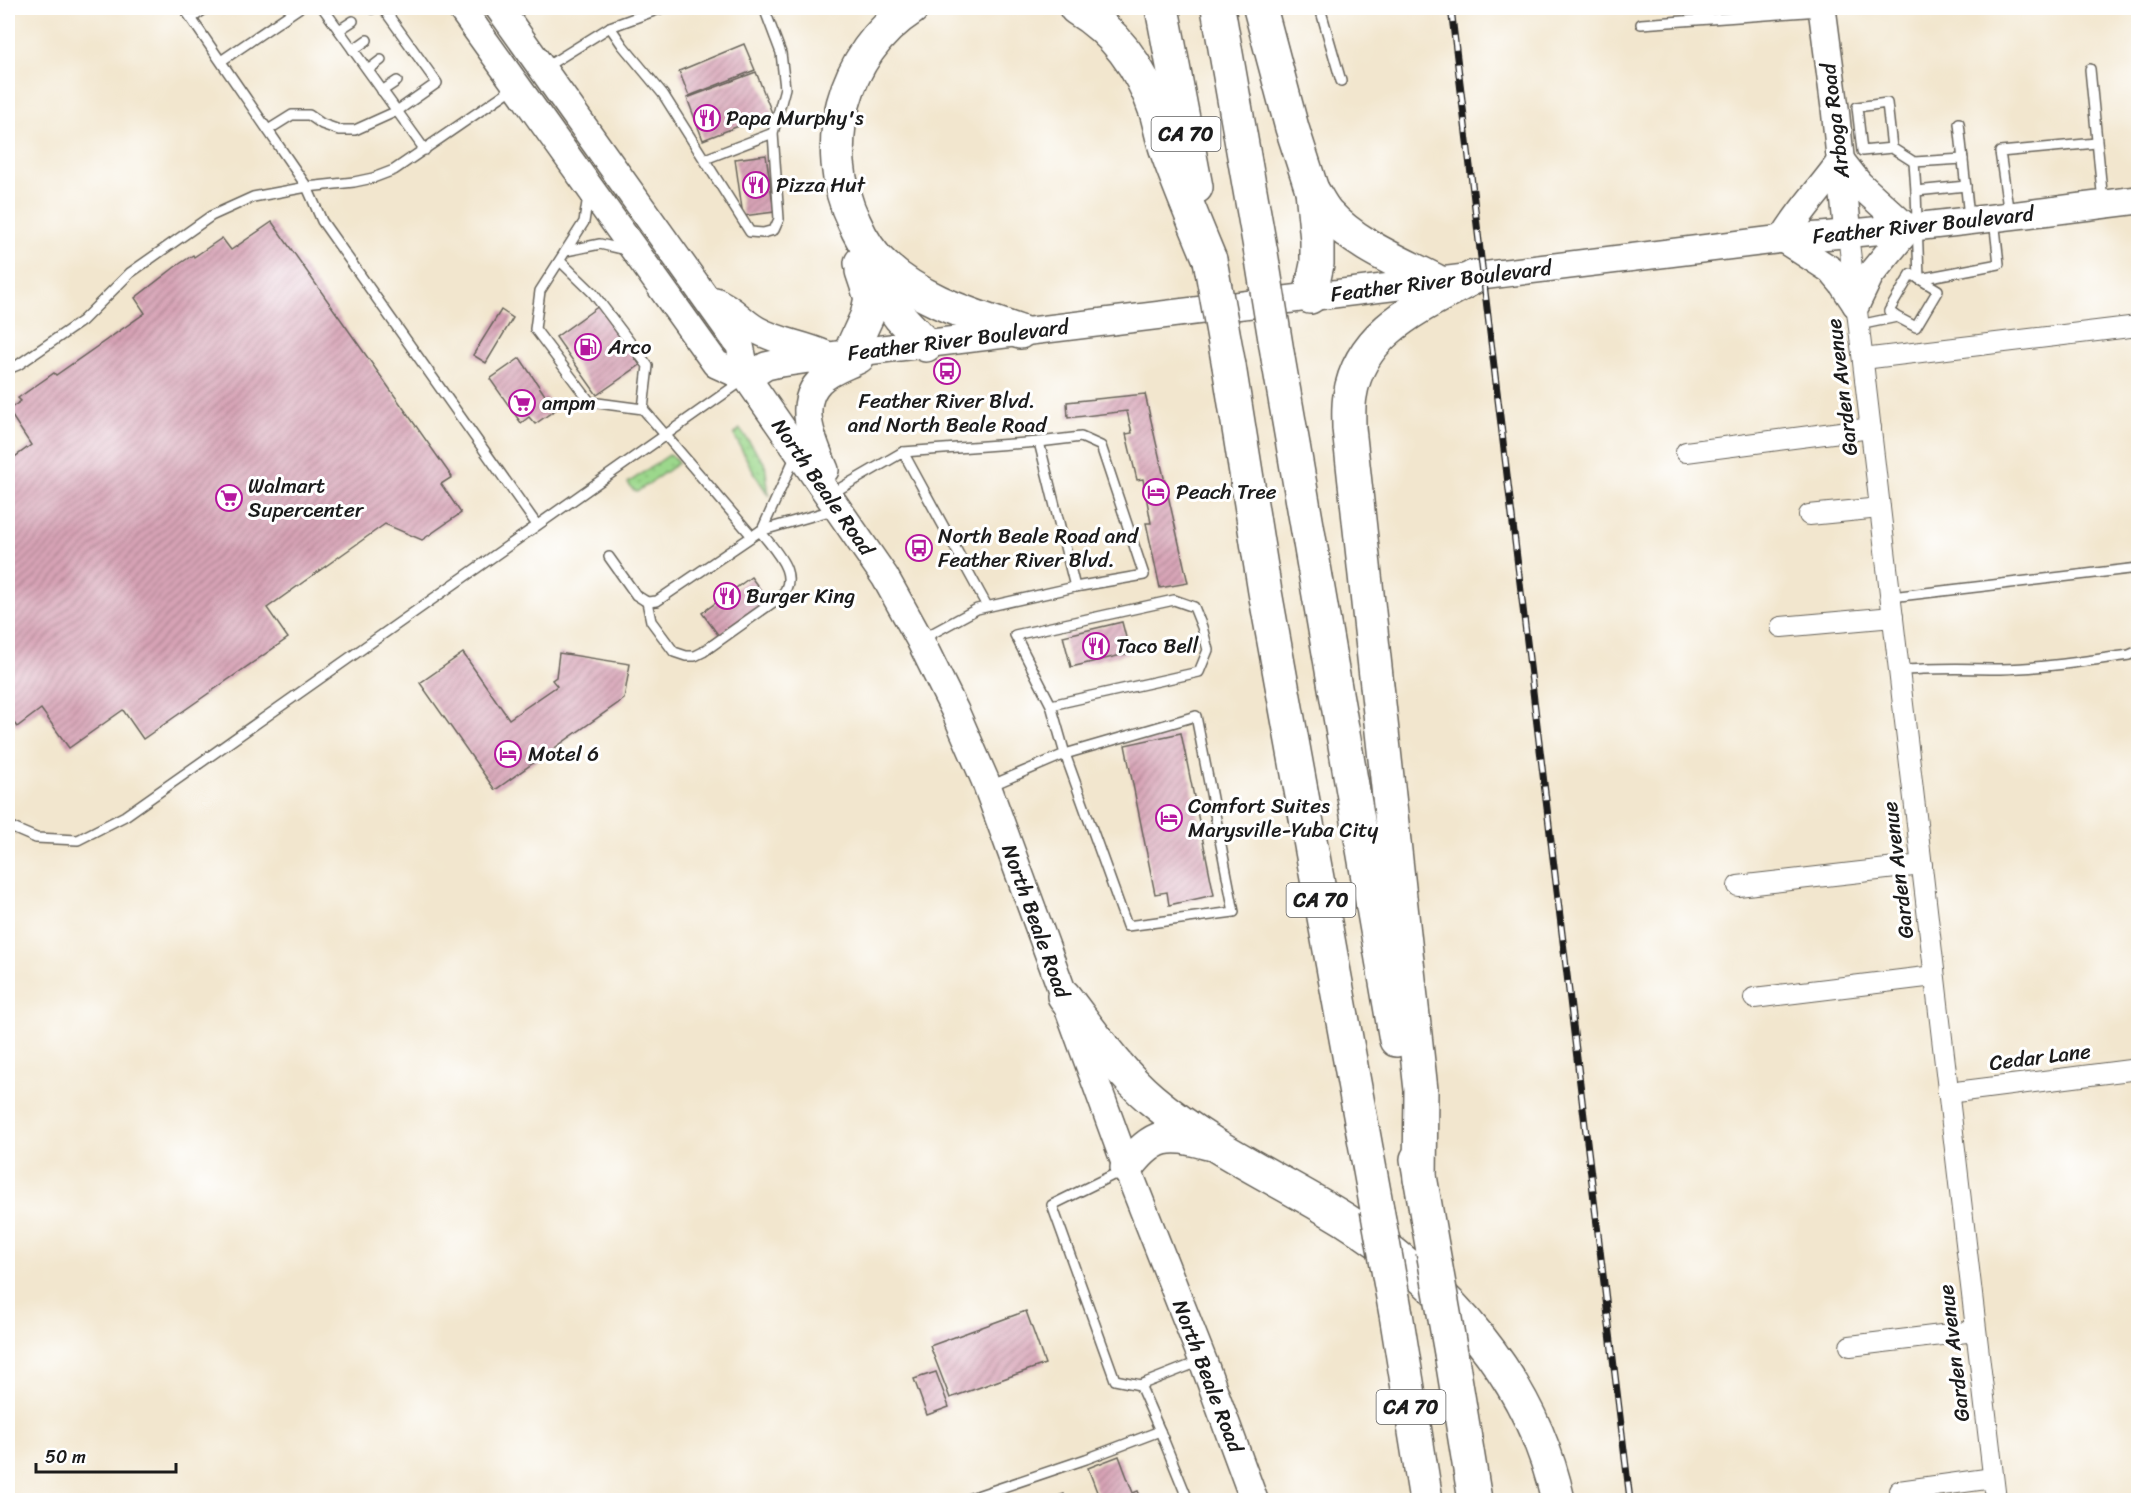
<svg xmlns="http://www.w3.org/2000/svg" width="2146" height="1508" font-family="Sriracha,sans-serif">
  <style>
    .grass { fill: url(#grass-dots); stroke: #5c7a54; stroke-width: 1.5 }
    .building { fill: url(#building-hatch) }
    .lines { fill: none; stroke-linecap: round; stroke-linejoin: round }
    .lane-casing { stroke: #67635a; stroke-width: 12 }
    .street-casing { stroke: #67635a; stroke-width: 22 }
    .secondary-casing { stroke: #67635a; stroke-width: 30 }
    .highway-casing { stroke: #67635a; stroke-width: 36 }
    .lane { stroke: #fff; stroke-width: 9 }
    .street { stroke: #fff; stroke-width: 20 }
    .secondary { stroke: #fff; stroke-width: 27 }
    .highway { stroke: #fff; stroke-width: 33 }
    .rail-casing { stroke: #1c1c1c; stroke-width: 7 }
    .rail { stroke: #fff; stroke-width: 4.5; stroke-dasharray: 14; stroke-linecap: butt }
    .highway-bridge-casing { stroke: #67635a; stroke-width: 36; stroke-linecap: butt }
    .highway-bridge { stroke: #fff; stroke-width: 33 }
    .labels { text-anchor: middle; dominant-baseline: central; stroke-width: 6; stroke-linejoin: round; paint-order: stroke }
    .shield { fill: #fff; stroke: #606060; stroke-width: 1.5 }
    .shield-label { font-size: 20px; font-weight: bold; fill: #1c1c1c }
    .poi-label { font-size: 21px; fill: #1c1c1c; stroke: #fff; text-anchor: start }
    .street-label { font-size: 21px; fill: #1c1c1c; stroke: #fff }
  </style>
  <defs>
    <pattern id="grass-dots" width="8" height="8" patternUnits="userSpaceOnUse" patternTransform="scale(1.5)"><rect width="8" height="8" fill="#9cd88c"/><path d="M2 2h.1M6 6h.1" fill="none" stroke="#86b978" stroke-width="1.8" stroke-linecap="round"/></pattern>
    <pattern id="building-hatch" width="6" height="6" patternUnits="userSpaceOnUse" patternTransform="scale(1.5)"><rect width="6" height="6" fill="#d7a3b6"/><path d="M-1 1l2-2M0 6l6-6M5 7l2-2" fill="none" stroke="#ae8493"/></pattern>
  </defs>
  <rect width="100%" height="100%" fill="#fff"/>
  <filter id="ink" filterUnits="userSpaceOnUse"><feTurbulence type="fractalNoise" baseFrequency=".0167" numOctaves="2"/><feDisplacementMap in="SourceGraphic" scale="12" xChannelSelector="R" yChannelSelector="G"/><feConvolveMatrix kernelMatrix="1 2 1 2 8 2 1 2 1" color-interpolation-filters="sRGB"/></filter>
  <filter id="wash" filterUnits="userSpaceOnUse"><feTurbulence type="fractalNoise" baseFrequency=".008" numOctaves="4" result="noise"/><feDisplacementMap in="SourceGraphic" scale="24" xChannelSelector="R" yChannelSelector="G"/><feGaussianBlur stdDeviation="1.35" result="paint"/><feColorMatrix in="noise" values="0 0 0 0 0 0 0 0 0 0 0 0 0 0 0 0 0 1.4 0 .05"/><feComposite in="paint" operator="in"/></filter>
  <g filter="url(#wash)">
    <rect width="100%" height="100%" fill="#f2e6ce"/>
    <g class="grass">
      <path d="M740,429L765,464L769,496L753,471L734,435Z"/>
      <path d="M669,455L674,457L678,463L637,492L633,490L628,483Z"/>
    </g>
    <g id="blocks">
      <g class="building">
        <path d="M744,44L755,70L689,96L679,71Z"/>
        <path d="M756,72L772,113L703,140L687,98Z"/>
        <path d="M766,155L774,212L743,216L735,159Z"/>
        <path d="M272,222L452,477L441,484L461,513L422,540L385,524L267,608L288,638L143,739L123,710L69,748L41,709L17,727L11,719L8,721V462L31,445L8,410L21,401L18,398L54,373L56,375L145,313L135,298L175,267L193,255L194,257L222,238L231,250Z"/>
        <path d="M599,306L640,365L597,395L556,337Z"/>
        <path d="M501,310L513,318L486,363L473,355Z"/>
        <path d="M520,358L555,410L535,424L529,417L521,423L490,379Z"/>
        <path d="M1145,394L1188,583L1160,588L1146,523H1151L1143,479L1137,480L1126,434L1132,433L1127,411L1068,418L1067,402Z"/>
        <path d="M751,577L768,600L719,636L702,613Z"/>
        <path d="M1122,622L1130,653L1071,667L1063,636Z"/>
        <path d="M463,653L509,719L557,686L552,680L556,677L559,653L630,664L624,699L495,790L420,683Z"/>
        <path d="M1181,733L1214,895L1169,905L1167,892L1155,894L1125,745Z"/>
        <path d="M1026,1311L1045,1364L950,1398L930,1346Z"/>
        <path d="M936,1372L949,1407L927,1415L914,1379Z"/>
        <path d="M1119,1456L1133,1493L1138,1491L1142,1500H1100L1088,1468Z"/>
        <path d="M1064,1494L1066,1500H1046Z"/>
      </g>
    </g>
  </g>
  <g filter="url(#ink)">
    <use href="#blocks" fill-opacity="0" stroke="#67635a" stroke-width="1.5"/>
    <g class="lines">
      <defs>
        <g id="lane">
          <path d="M184,8L307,187L322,221L537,525"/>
          <path d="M323,8L425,150"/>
          <path d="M764,8L781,53L785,88L773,133"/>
          <path d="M1320,8L1341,81"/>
          <path d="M372,9L373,8"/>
          <path d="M192,18L206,8"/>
          <path d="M1641,24L1820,11"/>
          <path d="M610,27L623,46L663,94L750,232L763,233L774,230L779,219L773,133L705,159"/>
          <path d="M339,30L353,21"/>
          <path d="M353,50L367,40"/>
          <path d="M221,61L299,8"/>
          <path d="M544,68L610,27L662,8"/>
          <path d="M2090,69L2103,202"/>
          <path d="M368,70L381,60"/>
          <path d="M382,91L397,81"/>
          <path d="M1959,123L1969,217"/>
          <path d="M268,130L292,115H309L322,124L339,130H355L397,111L437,83L383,8"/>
          <path d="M1892,148L1887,103L1857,107L1862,151L1892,148L1914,162"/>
          <path d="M1963,159L1914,162L1916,191L1966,186"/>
          <path d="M1916,191L1919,279L1999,264L1994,219"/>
          <path d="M588,196L584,222L540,291L535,329L590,402L643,409L752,536"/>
          <path d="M2009,215L2000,152L2096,143"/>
          <path d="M566,251L600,244L626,250"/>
          <path d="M560,261L593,293L648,366L643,409"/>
          <path d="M1859,325L1897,317L1916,327L1938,290L1911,274L1889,311L1897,317"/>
          <path d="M8,369L18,365L82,321L130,273L211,216L253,197L307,187L354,182L373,178L394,170L515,87"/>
          <path d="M1039,442L1081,437L1101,446L1144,575L1075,587"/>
          <path d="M903,452L987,606"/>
          <path d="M834,492L903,452L1039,442L1075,587L977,609L922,639"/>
          <path d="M762,530L796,455"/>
          <path d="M609,557L636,595L647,602L657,601L760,531L833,510"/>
          <path d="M1891,597L2138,568"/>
          <path d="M647,602L651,621L674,652L686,656H695L703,652L779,598C803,576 774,550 760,531"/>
          <path d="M1899,671C1933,667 1967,669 2001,669C2044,668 2087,661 2129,655L2138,651"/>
          <path d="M990,786L1065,754L1127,926L1234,912L1196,716L1065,754L1051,705L1199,672L1208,650L1202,627L1194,607L1174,600L1015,635L1051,705"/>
          <path d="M8,826L36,838L78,840L125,816L742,381"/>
          <path d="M1123,1170L1052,1205L1115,1380L1140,1385"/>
          <path d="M1160,1431L1188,1500"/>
          <path d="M965,1500L1086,1459L1160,1431L1140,1385L1201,1361"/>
        </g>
        <g id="street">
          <path d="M1848,234L1996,1500"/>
          <path d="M1863,359L2138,326"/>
          <path d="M1686,452L1871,428"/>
          <path d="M1809,515L1880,508"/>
          <path d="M1781,627L1893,617"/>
          <path d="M1738,886L1922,865"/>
          <path d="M1754,998L1934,976"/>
          <path d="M1948,1093L2138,1069"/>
          <path d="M1850,1346L1975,1331"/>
          <path d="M1899,1491L1993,1478"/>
        </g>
        <g id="secondary">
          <path d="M461,8L716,364L747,378"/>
          <path d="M499,8L740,346L747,378L885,577L920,640L955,711L985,780L1127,1168L1203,1361L1254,1500"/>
          <path d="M1822,8L1835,108L1848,234"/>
          <path d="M1841,161L1859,184L1908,229L1870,275L1856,304"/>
          <path d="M1783,239L1831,270L1842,283L1856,304"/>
          <path d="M1783,239C1799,211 1822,188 1841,161"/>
          <path d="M715,301C734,309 741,321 757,330C778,342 802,344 824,354"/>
          <path d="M747,378L766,366L775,364L850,353L1783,239C1902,230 2020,215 2138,200"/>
          <path d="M825,470C814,444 796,406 819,382C829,371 847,366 860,359"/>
        </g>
        <g id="highway">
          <path d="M912,8C842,53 818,147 854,222C861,238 871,255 885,267C923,302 972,315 1020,332"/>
          <path d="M1076,8C1116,32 1141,67 1156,112C1160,125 1162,139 1167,152C1180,188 1195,224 1210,260"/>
          <path d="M1162,8L1196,187"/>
          <path d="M1218,8L1261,253"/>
          <path d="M1260,8L1292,128L1312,190L1317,240V264L1310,297"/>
          <path d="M1312,190C1317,197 1321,206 1327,213C1357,246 1400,262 1438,282"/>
          <path d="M861,263L900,317L926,345"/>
          <path d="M850,353L867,316L871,298L862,271"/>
          <path d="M1278,358L1396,1040"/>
          <path d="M1229,366L1265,592L1377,1209"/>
          <path d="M1064,996C1091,1031 1117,1070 1151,1099C1210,1149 1280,1179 1344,1219C1447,1284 1532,1379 1558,1500"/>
          <path d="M1417,1159L1433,1251"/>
          <path d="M1127,1168C1152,1134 1169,1131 1208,1143"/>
          <path d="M1420,1179L1421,1090L1349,428C1349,418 1348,407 1350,396C1360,330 1422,306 1474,277"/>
          <path d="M1396,1314L1426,1500"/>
          <path d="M1451,1353L1475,1500"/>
        </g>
      </defs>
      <use href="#lane" class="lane-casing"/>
      <use href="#street" class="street-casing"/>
      <use href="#secondary" class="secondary-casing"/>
      <use href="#highway" class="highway-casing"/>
      <use href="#lane" class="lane"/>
      <use href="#street" class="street"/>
      <use href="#secondary" class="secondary"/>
      <use href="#highway" class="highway"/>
      <defs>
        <path id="rail" d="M1451,8L1630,1500"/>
      </defs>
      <use href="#rail" class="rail-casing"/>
      <use href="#rail" class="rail"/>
      <defs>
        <g id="highway-bridge">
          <path d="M1261,253L1278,358"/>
          <path d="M1210,260L1229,366"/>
          <path d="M1377,1209L1396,1314"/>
          <path d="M1433,1251L1451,1353"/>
        </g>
      </defs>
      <use href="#highway-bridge" class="highway-bridge-casing"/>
      <use href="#highway-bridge" class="highway-bridge"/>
    </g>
  </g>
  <defs>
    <symbol id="restaurant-ring" viewBox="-11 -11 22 22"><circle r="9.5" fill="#fff" stroke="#b5179e" stroke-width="1.5"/><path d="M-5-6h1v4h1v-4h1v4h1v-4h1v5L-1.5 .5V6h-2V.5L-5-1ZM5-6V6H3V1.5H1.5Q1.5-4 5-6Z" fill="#b5179e"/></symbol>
    <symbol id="fuel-ring" viewBox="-11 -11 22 22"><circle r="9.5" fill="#fff" stroke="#b5179e" stroke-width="1.5"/><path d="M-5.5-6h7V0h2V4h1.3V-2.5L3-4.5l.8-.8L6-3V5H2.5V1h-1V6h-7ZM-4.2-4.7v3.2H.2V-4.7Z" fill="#b5179e"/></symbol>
    <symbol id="bus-ring" viewBox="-11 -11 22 22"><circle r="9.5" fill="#fff" stroke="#b5179e" stroke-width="1.5"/><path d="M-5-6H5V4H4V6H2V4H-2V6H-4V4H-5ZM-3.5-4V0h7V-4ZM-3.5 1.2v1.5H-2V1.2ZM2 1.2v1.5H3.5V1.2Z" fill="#b5179e"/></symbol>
    <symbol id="supermarket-ring" viewBox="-11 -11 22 22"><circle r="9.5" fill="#fff" stroke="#b5179e" stroke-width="1.5"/><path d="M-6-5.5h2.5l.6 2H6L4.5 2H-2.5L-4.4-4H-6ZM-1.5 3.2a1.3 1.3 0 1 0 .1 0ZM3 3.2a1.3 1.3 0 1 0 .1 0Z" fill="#b5179e"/></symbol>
    <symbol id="hotel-ring" viewBox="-11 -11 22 22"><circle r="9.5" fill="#fff" stroke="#b5179e" stroke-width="1.5"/><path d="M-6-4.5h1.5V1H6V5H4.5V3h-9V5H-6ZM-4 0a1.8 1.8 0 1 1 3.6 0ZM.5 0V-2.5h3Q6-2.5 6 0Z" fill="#b5179e"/></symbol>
  </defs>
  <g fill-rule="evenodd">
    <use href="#restaurant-ring" x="692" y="103" width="30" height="30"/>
    <use href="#restaurant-ring" x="741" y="170" width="30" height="30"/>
    <use href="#fuel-ring" x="573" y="332" width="30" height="30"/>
    <use href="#bus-ring" x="932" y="356" width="30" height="30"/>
    <use href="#supermarket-ring" x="507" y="388" width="30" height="30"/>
    <use href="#hotel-ring" x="1141" y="477" width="30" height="30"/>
    <use href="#supermarket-ring" x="214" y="483" width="30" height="30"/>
    <use href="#bus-ring" x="904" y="533" width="30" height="30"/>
    <use href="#restaurant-ring" x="712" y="581" width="30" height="30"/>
    <use href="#restaurant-ring" x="1081" y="631" width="30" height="30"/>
    <use href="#hotel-ring" x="493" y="739" width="30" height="30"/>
    <use href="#hotel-ring" x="1154" y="803" width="30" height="30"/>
  </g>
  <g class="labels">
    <g class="shield">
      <rect x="1151.5" y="117" width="69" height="34" rx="4.5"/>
      <rect x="1286.5" y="883" width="69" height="34" rx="4.5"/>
      <rect x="1376.5" y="1390" width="69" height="34" rx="4.5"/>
    </g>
    <g class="shield-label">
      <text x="1186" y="134">CA 70</text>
      <text x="1321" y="900">CA 70</text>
      <text x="1411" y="1407">CA 70</text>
    </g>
    <g class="poi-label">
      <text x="726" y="118">Papa Murphy's</text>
      <text x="776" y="185">Pizza Hut</text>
      <text x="608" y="347">Arco</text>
      <text x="947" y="401" text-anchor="middle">Feather River Blvd.<tspan x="947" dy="24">and North Beale Road</tspan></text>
      <text x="542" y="403">ampm</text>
      <text x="248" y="486">Walmart<tspan x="248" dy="24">Supercenter</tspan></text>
      <text x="1176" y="492">Peach Tree</text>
      <text x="938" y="536">North Beale Road and<tspan x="938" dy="24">Feather River Blvd.</tspan></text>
      <text x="746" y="596">Burger King</text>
      <text x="1116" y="646">Taco Bell</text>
      <text x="528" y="754">Motel 6</text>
      <text x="1188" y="806">Comfort Suites<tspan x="1188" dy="24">Marysville-Yuba City</tspan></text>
    </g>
    <g class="street-label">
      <text transform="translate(1835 121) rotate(-97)">Arboga Road</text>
      <text transform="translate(1923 225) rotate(-6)">Feather River Boulevard</text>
      <text transform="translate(1441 281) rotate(-7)">Feather River Boulevard</text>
      <text transform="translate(958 340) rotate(-7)">Feather River Boulevard</text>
      <text transform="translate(1842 387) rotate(-97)">Garden Avenue</text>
      <text transform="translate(823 487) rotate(55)">North Beale Road</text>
      <text transform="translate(1898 870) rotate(-97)">Garden Avenue</text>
      <text transform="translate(1036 921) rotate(70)">North Beale Road</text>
      <text transform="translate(2040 1057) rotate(-7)">Cedar Lane</text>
      <text transform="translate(1954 1353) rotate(-97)">Garden Avenue</text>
      <text transform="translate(1208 1376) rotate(69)">North Beale Road</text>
    </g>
  </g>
  <rect width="2146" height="1508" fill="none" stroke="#fff" stroke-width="30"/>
  <path d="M36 1463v9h140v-9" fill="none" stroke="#1c1c1c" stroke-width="3"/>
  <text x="45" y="1463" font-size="18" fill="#1c1c1c" stroke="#ffffff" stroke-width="4.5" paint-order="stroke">50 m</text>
</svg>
